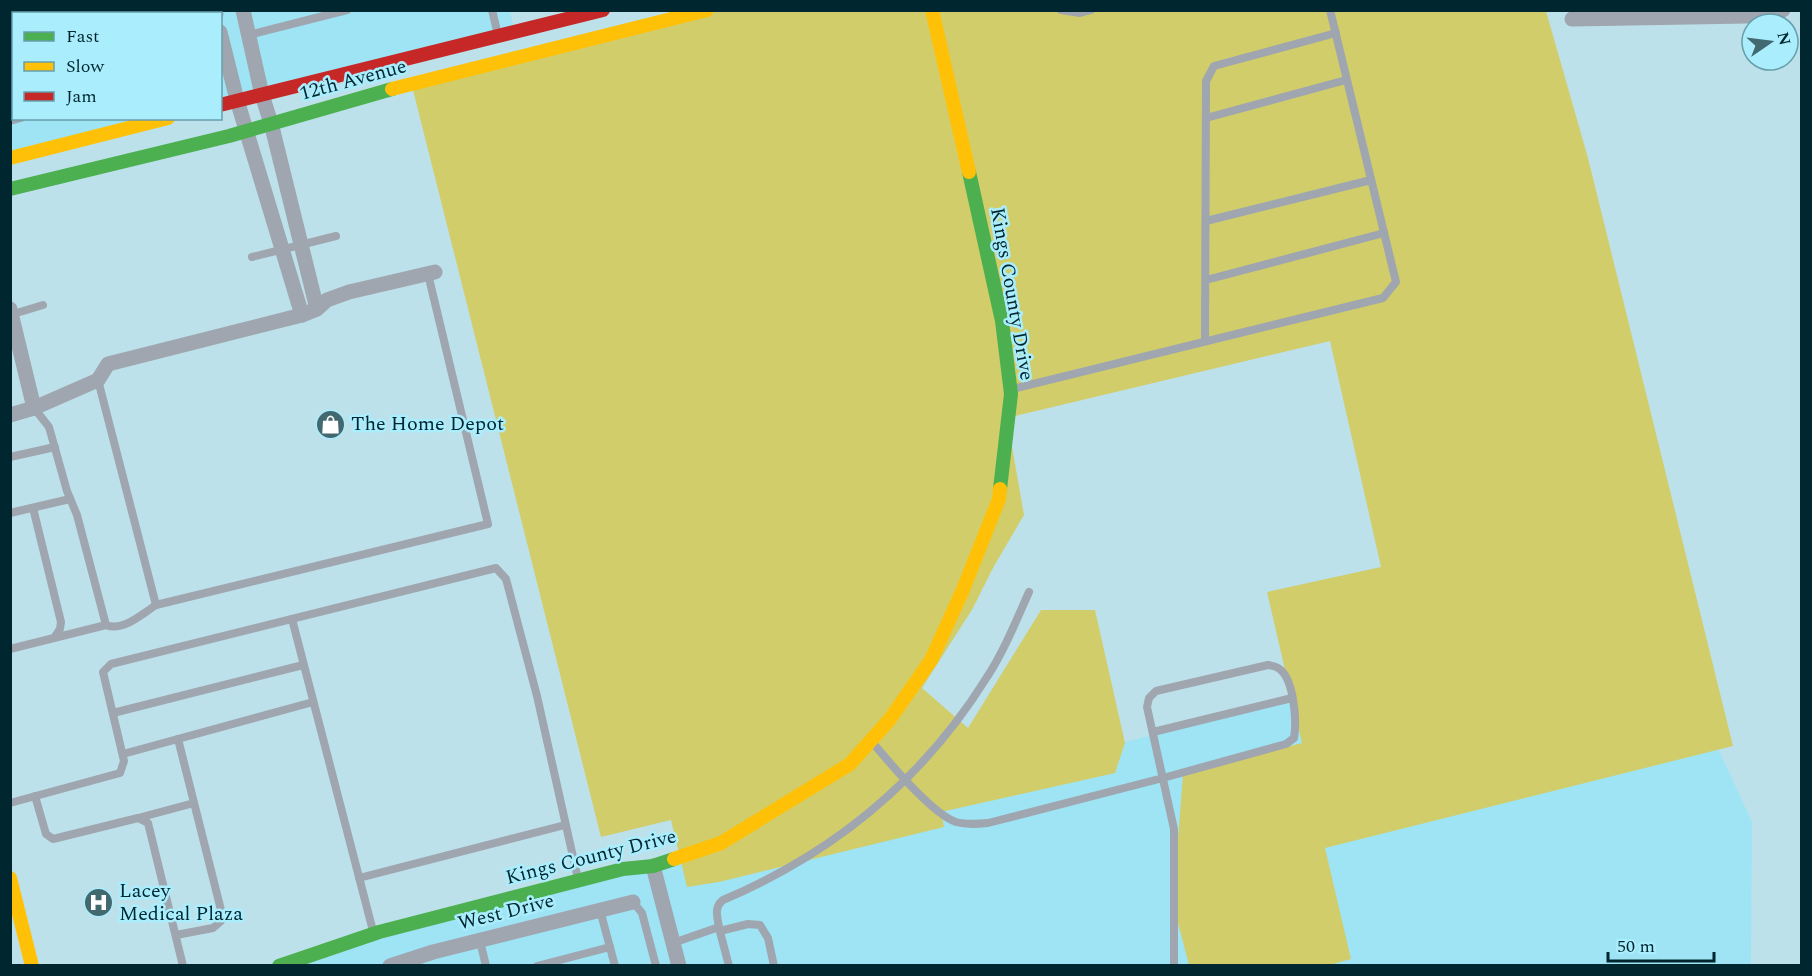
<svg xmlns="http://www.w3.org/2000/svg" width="1812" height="976" font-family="Spectral,serif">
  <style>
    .built { fill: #9ee4f4 }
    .green { fill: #d1cd6a }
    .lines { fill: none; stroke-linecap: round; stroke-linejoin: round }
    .lane { stroke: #9fa6af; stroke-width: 8 }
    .street { stroke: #9fa6af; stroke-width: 15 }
    .fast { stroke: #4caf50; stroke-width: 14 }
    .slow { stroke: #ffc107; stroke-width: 14 }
    .jam { stroke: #c62828; stroke-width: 14 }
    .labels { text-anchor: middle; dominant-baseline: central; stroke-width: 5; stroke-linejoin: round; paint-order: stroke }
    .street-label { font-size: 20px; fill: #00272f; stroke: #aaedfd }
    .poi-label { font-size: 20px; fill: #00272f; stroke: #aaedfd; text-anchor: start }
  </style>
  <rect width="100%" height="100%" fill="#bde1ea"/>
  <g class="built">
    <path d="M11,11H510L515,33L221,105L220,14H14V118L168,119L11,158Z"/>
    <path d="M1654,610L1752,822L1751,965L279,966L721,843Z"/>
  </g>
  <path class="green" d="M677,11H1546L1588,158L1733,746L1325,848L1351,959L1326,966L1189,965L1173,904L1183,774L1302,743L1267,592L1381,567L1330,341L1007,418L1024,515L994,566L973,608L922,688L968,728L1041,610H1095L1125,743L1115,773L941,812L944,827L719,882L687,887L671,820L601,837L413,90Z"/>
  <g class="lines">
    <g class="lane">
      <path d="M492,10L498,35"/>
      <path d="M1061,10L1080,13L1091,10"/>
      <path d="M249,35L347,10"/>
      <path d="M1206,118L1346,80"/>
      <path d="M10,121L21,118"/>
      <path d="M1206,221L1371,180"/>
      <path d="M252,257L336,236"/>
      <path d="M1206,280L1384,233"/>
      <path d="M10,315L43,305"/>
      <path d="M1205,341L1206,81L1214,66L1336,33"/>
      <path d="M98,380L156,605"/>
      <path d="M1012,389L1383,298L1396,282L1330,10"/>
      <path d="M34,408L49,427L67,491L77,515L106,625C123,632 142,614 156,605L488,524L428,274"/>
      <path d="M10,457L55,447"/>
      <path d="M10,513L70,499"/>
      <path d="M292,619L373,931"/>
      <path d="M54,638L106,625"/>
      <path d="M10,649L54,638L60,629L61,622L33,508"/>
      <path d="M113,713L303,665"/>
      <path d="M1153,732L1292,698"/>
      <path d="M872,742C889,762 932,814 956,822C967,825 977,824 988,823L1163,778L1286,744L1294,738C1297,721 1294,677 1278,668C1275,666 1272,666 1268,665L1156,691L1149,698L1147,707L1174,829V966"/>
      <path d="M123,754L313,702"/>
      <path d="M35,796L46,834L53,839L138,818L148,823L183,966"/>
      <path d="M10,803L120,773L124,761L103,672L111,664L496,568L506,579L537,696L578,879"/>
      <path d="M138,818L194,803"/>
      <path d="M359,878L565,825"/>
      <path d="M633,902L642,913L656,966"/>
      <path d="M600,910L615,966"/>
      <path d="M719,928L729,966"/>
      <path d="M720,931L748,924L760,925L768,938L774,966"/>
      <path d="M176,935L213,928L221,921V910L178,739"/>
      <path d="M480,941L486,966"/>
      <path d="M673,943L719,927C717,916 714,907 723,900C834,853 923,780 987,677C1004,651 1016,621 1029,592"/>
      <path d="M537,966L610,947"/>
    </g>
    <g class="street">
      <path d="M194,10L195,14"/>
      <path d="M215,10L216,14"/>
      <path d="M243,10L262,95L271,123L317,309"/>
      <path d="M1572,19L1748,16L1783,10"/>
      <path d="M220,32L237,100L302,315"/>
      <path d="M10,309L34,408L10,415"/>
      <path d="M34,408L98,380L108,364L302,315L317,309L327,300L349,292L435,272"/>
      <path d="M653,866L679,966"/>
      <path d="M390,966L433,952L633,902"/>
    </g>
    <g class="fast">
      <path d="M969,172L1002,321L1011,394L1000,489"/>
      <path d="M10,189L229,136L392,89"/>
      <path d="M279,966L379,932L623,869L653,866L674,859"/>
    </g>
    <g class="slow">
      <path d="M932,10L969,172"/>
      <path d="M392,89L707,10"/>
      <path d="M10,158L168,118"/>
      <path d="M674,859L721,843L850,764L890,719L931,660L962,592L999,499L1000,489"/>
      <path d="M10,878L32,966"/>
    </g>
    <path class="jam" d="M220,105L603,10"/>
  </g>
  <defs>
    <symbol id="shop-disc" viewBox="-11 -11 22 22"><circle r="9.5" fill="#426870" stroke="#aaedfd"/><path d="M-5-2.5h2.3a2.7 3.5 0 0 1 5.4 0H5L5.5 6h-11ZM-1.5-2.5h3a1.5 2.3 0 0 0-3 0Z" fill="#fff"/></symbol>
    <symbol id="hospital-disc" viewBox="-11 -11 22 22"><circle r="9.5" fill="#426870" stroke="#aaedfd"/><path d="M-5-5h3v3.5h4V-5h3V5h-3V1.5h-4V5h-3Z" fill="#fff"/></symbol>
  </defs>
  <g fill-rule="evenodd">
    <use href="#shop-disc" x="314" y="408" width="33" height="33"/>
    <use href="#hospital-disc" x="82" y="886" width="33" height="33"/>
  </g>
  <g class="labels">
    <g class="street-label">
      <text transform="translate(353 80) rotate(-15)">12th Avenue</text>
      <text transform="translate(1012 294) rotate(80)">Kings County Drive</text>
      <text transform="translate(591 857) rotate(-14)">Kings County Drive</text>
      <text transform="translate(506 912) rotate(-14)">West Drive</text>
    </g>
    <g class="poi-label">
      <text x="351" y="424">The Home Depot</text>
      <text x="119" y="891">Lacey<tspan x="119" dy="23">Medical Plaza</tspan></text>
    </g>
  </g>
  <rect width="1812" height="976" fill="none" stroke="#00272f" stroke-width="24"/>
  <rect x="12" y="12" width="210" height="108" fill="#aaedfd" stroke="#669eab" stroke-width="1.5"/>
  <rect x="24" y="32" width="30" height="9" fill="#4caf50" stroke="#669eab" stroke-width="1.5"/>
  <text x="66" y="42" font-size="18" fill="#00272f">Fast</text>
  <rect x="24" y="62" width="30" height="9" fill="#ffc107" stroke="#669eab" stroke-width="1.5"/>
  <text x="66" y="72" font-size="18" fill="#00272f">Slow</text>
  <rect x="24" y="92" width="30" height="9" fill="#c62828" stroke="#669eab" stroke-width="1.5"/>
  <text x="66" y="102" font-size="18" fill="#00272f">Jam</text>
  <g transform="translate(1770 42) rotate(76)"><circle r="28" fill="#aaedfd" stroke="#669eab" stroke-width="1.5"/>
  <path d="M0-4.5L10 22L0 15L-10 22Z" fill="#426870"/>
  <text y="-9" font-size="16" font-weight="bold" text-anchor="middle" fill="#00272f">N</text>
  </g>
  <path d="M1608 952v9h106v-9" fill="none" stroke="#00272f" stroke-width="3"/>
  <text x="1617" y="952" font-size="18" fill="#00272f" stroke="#aaedfd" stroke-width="4.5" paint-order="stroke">50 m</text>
</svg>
